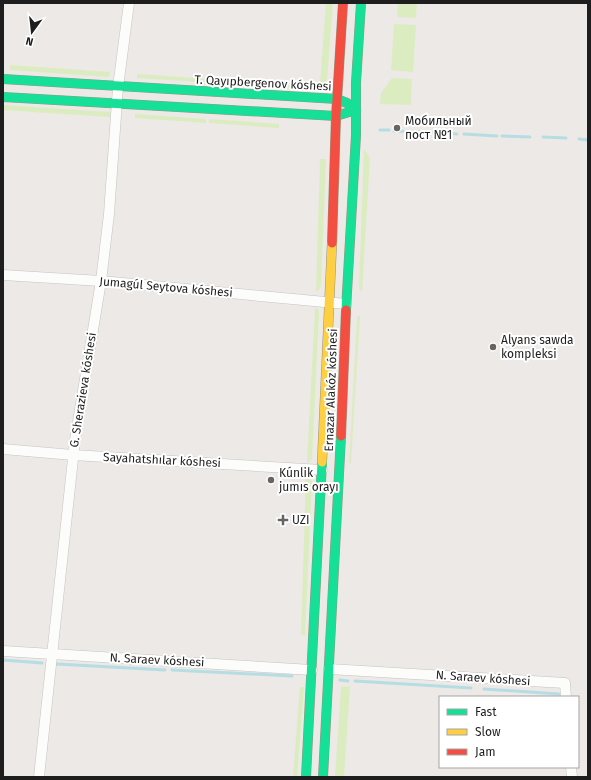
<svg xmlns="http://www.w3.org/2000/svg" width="591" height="780" font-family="'Fira Sans',sans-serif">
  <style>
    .grass { fill: #dcecc1 }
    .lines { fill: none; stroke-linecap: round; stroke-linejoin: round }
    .stream { stroke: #b5dde3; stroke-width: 3 }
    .street-casing { stroke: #c5c4c2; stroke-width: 11 }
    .fast-casing { stroke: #97967d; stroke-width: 10 }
    .slow-casing { stroke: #97967d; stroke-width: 10 }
    .jam-casing { stroke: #97967d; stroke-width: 10 }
    .street { stroke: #fcfcfb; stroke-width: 10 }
    .fast { stroke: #16e098; stroke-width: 9 }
    .slow { stroke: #ffcf43; stroke-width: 9 }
    .jam { stroke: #f24e42; stroke-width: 9 }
    .poi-dot { fill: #666564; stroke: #fff; stroke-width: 1.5 }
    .labels { text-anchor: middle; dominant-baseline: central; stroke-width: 4; stroke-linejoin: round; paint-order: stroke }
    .street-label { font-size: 12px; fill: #1e1e1e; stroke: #fff }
    .poi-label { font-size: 12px; fill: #1e1e1e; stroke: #fff; text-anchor: start }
  </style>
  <rect width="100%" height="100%" fill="#ece9e6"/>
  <g class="grass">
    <path d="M326,3H333L327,80L325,82L320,83Z"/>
    <path d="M398,3H417L416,18L397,17Z"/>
    <path d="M394,24L416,25L413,72L391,70Z"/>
    <path d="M10,65L110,72L109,77L10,70Z"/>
    <path d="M137,74L237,81L232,84L137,78Z"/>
    <path d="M392,78L412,79L411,105L380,104L381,93Z"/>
    <path d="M257,82L316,86V90L265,86Z"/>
    <path d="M3,105L110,112V117L3,110Z"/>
    <path d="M135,114L206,119V123L135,118Z"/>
    <path d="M209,119L279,124V128L209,123Z"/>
    <path d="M364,149L370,158L362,292L360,290L359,287Z"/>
    <path d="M320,159H326L321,285L319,290L316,291Z"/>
    <path d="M315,308L318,309L319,313L312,459L309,462H307Z"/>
    <path d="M360,315L351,463H349L357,320V317Z"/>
    <path d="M306,477L312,481L305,635H301Z"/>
    <path d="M350,686L344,777H335L341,687Z"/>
    <path d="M300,687H304L297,777H293Z"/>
  </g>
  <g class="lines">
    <g class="stream">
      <path d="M380,130H389"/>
      <path d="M394,131L425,132"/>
      <path d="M431,132L457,134"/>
      <path d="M464,134L497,136"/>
      <path d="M502,136L530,137"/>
      <path d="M543,137L566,138"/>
      <path d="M579,139L588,140"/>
      <path d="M3,660L42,663"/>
      <path d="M57,664L165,670"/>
      <path d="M172,670L292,676"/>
      <path d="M340,680L348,681"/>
      <path d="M355,681L471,688"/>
      <path d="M484,689L559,694"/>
    </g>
    <defs>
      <g id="street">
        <path d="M3,275L101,281L346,304"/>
        <path d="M3,449L73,455L322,470"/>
        <path d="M3,651L312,670"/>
        <path d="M329,669L565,683L566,697"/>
        <path d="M571,767L572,777"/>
        <path d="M39,777L75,440L101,281L109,214L118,87L129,3"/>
      </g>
      <g id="fast">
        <path d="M3,79L337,99L347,103L356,110"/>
        <path d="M3,97L336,116L356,110"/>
        <path d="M346,310L356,135V83L361,3"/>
        <path d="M306,777L322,462"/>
        <path d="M323,777L341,436"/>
      </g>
      <path id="slow" d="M322,462L332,243"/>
      <g id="jam">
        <path d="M332,243L336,116L343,3"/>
        <path d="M341,436L346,310"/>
      </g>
    </defs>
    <use href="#street" class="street-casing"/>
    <use href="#fast" class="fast-casing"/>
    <use href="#slow" class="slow-casing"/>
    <use href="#jam" class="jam-casing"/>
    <use href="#street" class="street"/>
    <use href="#fast" class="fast"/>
    <use href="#slow" class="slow"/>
    <use href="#jam" class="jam"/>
  </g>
  <g class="poi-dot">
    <circle cx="397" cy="128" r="4"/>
    <circle cx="493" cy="347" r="4"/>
    <circle cx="271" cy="480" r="4"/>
    <path d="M281 514h4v4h4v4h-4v4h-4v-4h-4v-4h4z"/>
  </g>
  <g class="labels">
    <g class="street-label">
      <text transform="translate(263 83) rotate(3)">T. Qayıpbergenov kóshesi</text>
      <text transform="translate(166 287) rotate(5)">Jumagúl Seytova kóshesi</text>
      <text transform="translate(83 390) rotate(-81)">G. Sherazieva kóshesi</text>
      <text transform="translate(331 390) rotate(-88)">Ernazar Alakóz kóshesi</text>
      <text transform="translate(162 460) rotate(3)">Sayahatshılar kóshesi</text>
      <text transform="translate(157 660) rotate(3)">N. Saraev kóshesi</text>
      <text transform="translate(483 678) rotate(4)">N. Saraev kóshesi</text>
    </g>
    <g class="poi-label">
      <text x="405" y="121">Мобильный<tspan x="405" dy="14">пост №1</tspan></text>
      <text x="501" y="340">Alyans sawda<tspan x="501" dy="14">kompleksi</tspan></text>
      <text x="279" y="473">Kúnlik<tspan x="279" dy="14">jumıs orayı</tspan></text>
      <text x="292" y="520">UZI</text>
    </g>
  </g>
  <rect width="591" height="780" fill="none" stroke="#1e1e1e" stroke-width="8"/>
  <rect x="439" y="696" width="140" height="72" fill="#ffffff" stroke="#a5a5a5"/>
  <rect x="447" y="709" width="20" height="6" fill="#16e098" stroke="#a5a5a5"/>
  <text x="475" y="716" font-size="12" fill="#1e1e1e">Fast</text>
  <rect x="447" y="729" width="20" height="6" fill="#ffcf43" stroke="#a5a5a5"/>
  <text x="475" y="736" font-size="12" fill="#1e1e1e">Slow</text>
  <rect x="447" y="749" width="20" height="6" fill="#f24e42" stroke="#a5a5a5"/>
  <text x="475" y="756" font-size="12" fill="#1e1e1e">Jam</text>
  <g transform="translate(32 32) rotate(195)" stroke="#ffffff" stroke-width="3" paint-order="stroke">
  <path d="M0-3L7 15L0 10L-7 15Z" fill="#1e1e1e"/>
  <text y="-6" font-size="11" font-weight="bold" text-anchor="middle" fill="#1e1e1e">N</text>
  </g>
</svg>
